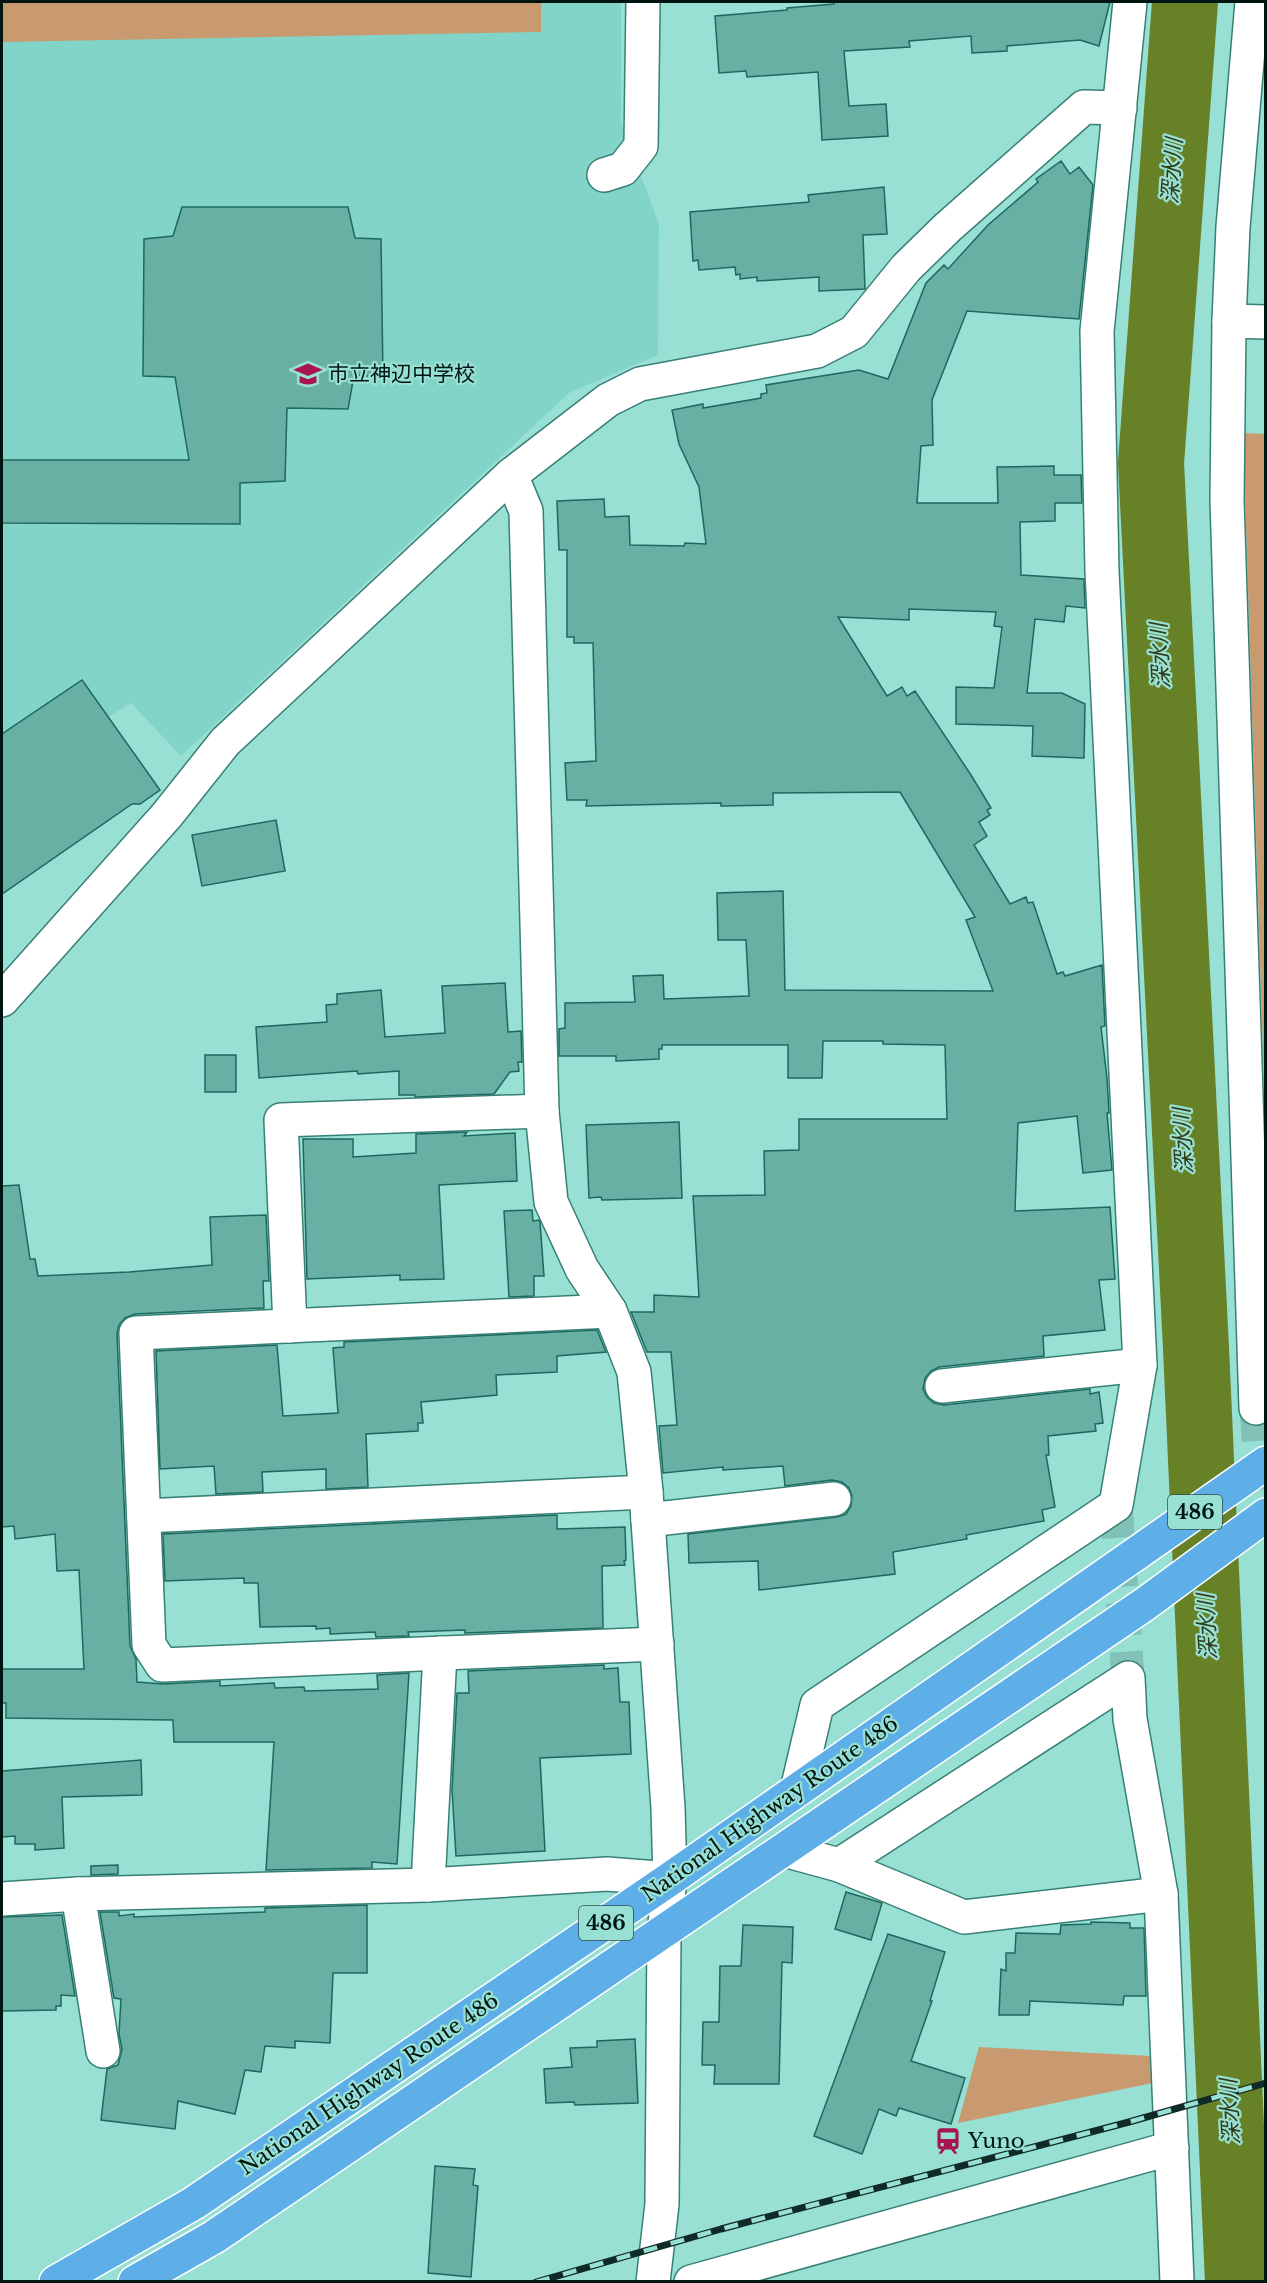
<svg xmlns="http://www.w3.org/2000/svg" width="1267" height="2283" font-family="'Libre Baskerville','Noto Sans JP',serif">
  <style>
    .built { fill: #82d4c8 }
    .green { fill: #c99a6f }
    .lines { fill: none; stroke-linecap: round; stroke-linejoin: round }
    .river { stroke: #678126; stroke-width: 66 }
    .building { fill: #68afa4; stroke: #1d6960; stroke-width: 1.5 }
    .minor-tunnel { stroke: #81c1b7; stroke-width: 33; stroke-dasharray: 33 16; stroke-linecap: butt }
    .minor-casing { stroke: #388076; stroke-width: 36 }
    .trunk-casing { stroke: #fff; stroke-width: 36 }
    .minor { stroke: #fff; stroke-width: 33 }
    .trunk { stroke: #5eafe8; stroke-width: 33 }
    .rail-casing { stroke: #102a26; stroke-width: 7 }
    .rail { stroke: #98dfd4; stroke-width: 4.5; stroke-dasharray: 14; stroke-linecap: butt }
    .labels { text-anchor: middle; dominant-baseline: central; stroke-width: 4.5; stroke-linejoin: round; paint-order: stroke }
    .shield { fill: #98dfd4; stroke: #2e524c; stroke-width: 1.5 }
    .shield-label { font-size: 20px; font-weight: bold; fill: #001512 }
    .poi-label { font-size: 21px; fill: #001512; stroke: #98dfd4; text-anchor: start }
    .street-label { font-size: 21px; fill: #001512; stroke: #98dfd4 }
    .water-label { font-size: 22px; font-style: italic; fill: #303c16; stroke: #98dfd4 }
  </style>
  <rect width="100%" height="100%" fill="#98dfd4"/>
  <path class="built" d="M2,2H621V122L659,224L658,355L569,393L181,756L131,703L2,781Z"/>
  <g class="green">
    <path d="M2,2H541V32L2,42Z"/>
    <path d="M1243,433L1266,434L1265,1080H1264Z"/>
    <path d="M979,2047L1151,2056L1153,2083L958,2123Z"/>
  </g>
  <g class="lines">
    <path class="river" d="M1185,2L1151,463L1196,1348L1238,2282"/>
  </g>
  <g class="building">
    <path d="M834,2H1110L1099,46L1080,40L1007,46V51L972,53L971,36L909,41L910,47L844,51L849,106L886,104L888,136L822,140L818,72L747,77L746,71L719,73L715,16L787,10V8L834,4Z"/>
    <path d="M1061,161L1070,174L1079,167L1093,185L1079,319L967,311L932,400L933,445L921,446L917,503H998L997,467L1054,466V475H1081L1082,503H1055V521L1020,522L1021,575L1084,579L1085,608L1066,606L1064,622L1035,619L1027,693H1062L1085,704L1084,758L1032,756L1033,726L956,724V687L994,688L1002,627L994,626L996,612L909,609V620L838,617L887,696L902,687L907,696L915,691L971,775L991,808L987,810L990,815L979,822L987,836L974,845L1010,904L1026,897L1028,903L1033,902L1057,974L1063,972L1065,976L1102,965L1105,1026L1101,1027L1107,1078L1109,1113H1107L1112,1170L1083,1173L1077,1116L1018,1123L1015,1211L1110,1207L1115,1279L1099,1280L1105,1330L1043,1336L1044,1356L939,1367L931,1371L925,1378L923,1389L927,1397L934,1403L944,1405L1090,1389V1394L1099,1392L1103,1423L1095,1424L1096,1431L1048,1436L1049,1455H1046L1055,1507L1042,1510L1044,1521L966,1535L967,1539L893,1552L895,1574L759,1590L758,1561L689,1563L688,1534L837,1517L846,1514L851,1506L852,1496L849,1488L842,1482L832,1480L785,1486L783,1466L723,1470V1467L663,1473L659,1426L677,1425L671,1352H647L631,1312H654V1295L699,1297L693,1196L765,1195L764,1151L799,1150V1119H947L945,1045L883,1044V1041H823L822,1078H788V1045H662V1049H659V1059L616,1061V1056H559V1029L565,1028V1003L635,1002L633,976L663,975L664,999L749,996L746,940H718L717,893L783,891L785,990L993,991L966,920L975,917L900,792L773,793V805L721,806V803L586,806L587,800H567L565,763L596,761L593,643H574V637H567V550H559L557,501L604,499L605,517L629,516L630,545L684,546L685,543L706,544L699,487L679,444L672,410L703,404V408L761,398V394L767,393L766,385L859,370L888,379L926,283L944,265L948,269L988,225L1038,182L1036,179Z"/>
    <path d="M884,187L887,234L863,235L865,289L819,291V277L757,281V277L740,279V274L736,275L735,267L699,270L698,260L693,261L690,212L809,202L808,195Z"/>
    <path d="M182,207H348L355,238L381,239L383,377L354,375L348,409L287,408L285,481L240,483V524L2,523V460H189L175,377L143,376L144,239L173,236Z"/>
    <path d="M82,680L160,790L140,804H132L2,894V734Z"/>
    <path d="M276,820L285,871L202,886L192,835Z"/>
    <path d="M505,983L508,1032L521,1031L522,1062H518L519,1071L510,1072L494,1094L415,1097V1095H399V1071L358,1074L357,1071L259,1078L256,1027L327,1022L326,1005L337,1004V994L381,990L385,1037L445,1033L442,986Z"/>
    <rect x="205" y="1055" width="31" height="37"/>
    <path d="M679,1122L682,1198L602,1200L601,1197L589,1198L586,1125Z"/>
    <path d="M467,1132L464,1136L515,1133L517,1181L439,1185L444,1279L400,1280V1275L307,1279L303,1139H353V1157L416,1153V1134Z"/>
    <path d="M19,1185L30,1259H35L38,1276L129,1272L212,1265L210,1217L266,1215L269,1281H263L264,1308L135,1314L125,1318L119,1325L117,1334L130,1646L136,1659L137,1682L163,1684L220,1681V1686L274,1683L275,1688L304,1687L305,1691L378,1689L377,1675L409,1673L397,1864L372,1862V1868L266,1870L274,1742H174L173,1720L6,1718V1703H2V1669H84L79,1570L57,1571L55,1534L15,1539L14,1526L2,1527V1186Z"/>
    <path d="M532,1210L533,1221L539,1220L540,1222L544,1276H534V1296L509,1297L504,1211Z"/>
    <path d="M597,1330L606,1352L557,1356V1372L496,1375L497,1395L421,1402L423,1423H418V1431L366,1434L368,1487L326,1489V1469L262,1472L263,1492L216,1494L214,1466L160,1469L156,1351L277,1345L283,1416L338,1413L333,1348L344,1347V1342Z"/>
    <path d="M557,1515V1529L625,1527L626,1560L624,1561L625,1565L602,1566L603,1628L465,1633V1630L408,1632L409,1636L376,1637L375,1632L330,1634V1628L316,1629V1626L260,1627L258,1583H244V1578L165,1581L163,1534Z"/>
    <path d="M604,1665V1669L618,1668L620,1702H629L631,1754L540,1758L545,1851L456,1856L452,1790L457,1693H469L468,1671Z"/>
    <path d="M141,1760L142,1795L62,1797L64,1848L35,1850V1844H15V1836L2,1837V1771Z"/>
    <path d="M118,1865V1874L91,1875V1866Z"/>
    <path d="M846,1892L882,1903L871,1940L835,1929Z"/>
    <path d="M367,1905V1973H333L330,2043L295,2041V2048L265,2046L261,2072L245,2070L235,2114L178,2101L175,2129L101,2120L107,2069L118,2065L122,2049L119,2034L121,1999L114,1998L100,1912H119V1916L134,1914V1917L265,1912V1908Z"/>
    <path d="M62,1915L75,1996L61,1995V2006H56V2010L2,2011V1917Z"/>
    <path d="M1091,1922L1130,1923V1928H1144L1146,1996H1124L1123,2005L1030,2001L1029,2015H999L1001,1969L1006,1971V1953H1015L1016,1933L1060,1934L1061,1925L1091,1924Z"/>
    <path d="M743,1925L793,1927L792,1963L782,1962L779,2084H714L715,2065H702L703,2022H719L720,1966H741Z"/>
    <path d="M888,1934L945,1952L930,2001H932L911,2061L965,2078L951,2124L899,2108L896,2116L879,2109L862,2154L814,2136Z"/>
    <path d="M635,2039L638,2103L575,2105L574,2102L546,2103L544,2069L572,2067L570,2048L597,2047V2041Z"/>
    <path d="M435,2166L475,2169L473,2185L478,2186L471,2277L428,2273Z"/>
  </g>
  <g class="lines">
    <g class="minor-tunnel">
      <path d="M1256,1408L1266,1545"/>
      <path d="M1116,1505L1128,1678"/>
    </g>
    <defs>
      <g id="minor">
        <path d="M1252,2L1233,227L1229,321L1227,500L1256,1408"/>
        <path d="M604,175L623,169L641,146L643,2"/>
        <path d="M1229,321L1266,322"/>
        <path d="M511,475L526,511L542,1111L551,1202L582,1269L610,1311L634,1372L646,1492L668,1808L670,1879L664,1932L662,2204L653,2282"/>
        <path d="M2,1000L167,815L225,742L511,475L608,400L640,384L817,351L854,332L906,268L948,227L1084,107L1120,108"/>
        <path d="M610,1311L136,1333L149,1645L162,1665L657,1644"/>
        <path d="M290,1326L281,1120L542,1111"/>
        <path d="M942,1386L1140,1365"/>
        <path d="M144,1516L646,1492"/>
        <path d="M648,1520L834,1499"/>
        <path d="M797,1790L817,1705L1116,1505L1140,1365L1102,571L1097,331L1130,2"/>
        <path d="M784,1850L839,1865L964,1917L1161,1894"/>
        <path d="M839,1865L1128,1678L1130,1719L1161,1894L1177,2282"/>
        <path d="M428,1885L440,1653"/>
        <path d="M78,1894L103,2051"/>
        <path d="M2,1899L78,1894L428,1885L607,1874L670,1879"/>
        <path d="M691,2282L1172,2148"/>
      </g>
      <g id="trunk">
        <path d="M56,2282L194,2203L670,1879L1266,1463"/>
        <path d="M135,2282L214,2237L1145,1604L1266,1515"/>
      </g>
    </defs>
    <use href="#minor" class="minor-casing"/>
    <use href="#trunk" class="trunk-casing"/>
    <use href="#minor" class="minor"/>
    <use href="#trunk" class="trunk"/>
    <defs>
      <path id="rail" d="M536,2282L721,2229L1129,2122L1266,2083"/>
    </defs>
    <use href="#rail" class="rail-casing"/>
    <use href="#rail" class="rail"/>
  </g>
  <defs>
    <symbol id="school-bare" viewBox="-9 -9 18 18"><path d="M0-5L7-2L0 1L-7-2ZM-4 1L0 2.5L4 1V4Q0 6-4 4Z" fill="#a71451" stroke="#98dfd4" stroke-width="2.5" paint-order="stroke"/></symbol>
    <symbol id="station-bare" viewBox="-9 -9 18 18"><path d="M-3-6H3Q5-6 5-4V2Q5 4 3 4L4.5 6H3L1.5 4h-3L-3 6H-4.5L-3 4Q-5 4-5 2V-4Q-5-6-3-6ZM-3.5-4v3h7v-3ZM-3.5 1v1.5H-2V1ZM2 1v1.5H3.5V1Z" fill="#a71451" stroke="#98dfd4" stroke-width="2.5" paint-order="stroke"/></symbol>
  </defs>
  <g fill-rule="evenodd">
    <use href="#school-bare" x="289" y="355" width="38" height="38"/>
    <use href="#station-bare" x="929" y="2122" width="38" height="38"/>
  </g>
  <g class="labels">
    <g class="shield">
      <rect x="1168" y="1495" width="54" height="34" rx="4.5"/>
      <rect x="579" y="1906" width="54" height="34" rx="4.5"/>
    </g>
    <g class="shield-label">
      <text x="1195" y="1512">486</text>
      <text x="606" y="1923">486</text>
    </g>
    <g class="poi-label">
      <text x="328" y="374">市立神辺中学校</text>
      <text x="968" y="2141">Yuno</text>
    </g>
    <g class="street-label">
      <text transform="translate(770 1809) rotate(-35)">National Highway Route 486</text>
      <text transform="translate(369 2084) rotate(-34)">National Highway Route 486</text>
    </g>
    <g class="water-label">
      <text transform="translate(1172 171) rotate(-86)">深水川</text>
      <text transform="translate(1160 656) rotate(-93)">深水川</text>
      <text transform="translate(1183 1141) rotate(-93)">深水川</text>
      <text transform="translate(1207 1627) rotate(-93)">深水川</text>
      <text transform="translate(1230 2112) rotate(-93)">深水川</text>
    </g>
  </g>
  <rect width="1267" height="2283" fill="none" stroke="#001512" stroke-width="6"/>
</svg>
